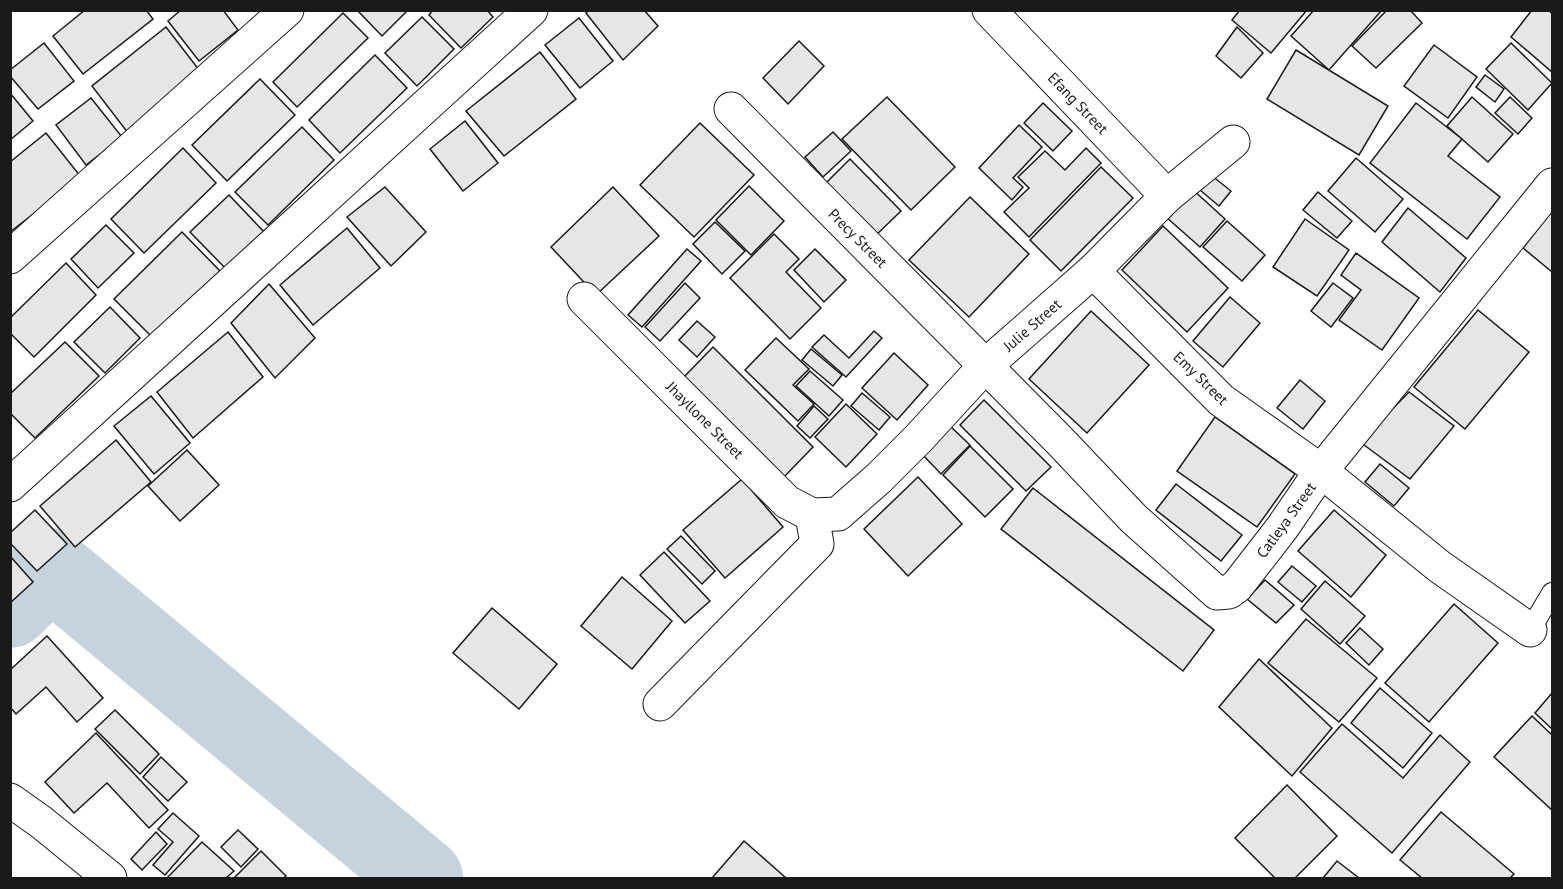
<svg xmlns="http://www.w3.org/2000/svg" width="1563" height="889" font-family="'PT Sans',sans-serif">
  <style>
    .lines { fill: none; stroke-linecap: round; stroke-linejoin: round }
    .river { stroke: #c6d2dc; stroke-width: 80 }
    .building { fill: #e6e6e6; stroke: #1a1a1a; stroke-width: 1.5 }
    .service-casing { stroke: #1a1a1a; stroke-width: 22 }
    .minor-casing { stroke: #1a1a1a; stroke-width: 35 }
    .service { stroke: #fff; stroke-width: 20 }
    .minor { stroke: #fff; stroke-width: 33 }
    .labels { text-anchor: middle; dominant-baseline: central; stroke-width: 4.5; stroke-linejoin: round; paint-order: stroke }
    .street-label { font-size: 15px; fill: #1a1a1a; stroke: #fff }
  </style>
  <rect width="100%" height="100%" fill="#fff"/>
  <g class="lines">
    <path class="river" d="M10,608L50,568L423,878"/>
  </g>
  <g class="building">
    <path d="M85,10H146L153,19L83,74L53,36Z"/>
    <path d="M181,10H223L238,30L199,61L168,21Z"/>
    <path d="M357,10H408L382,36Z"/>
    <path d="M433,10H487L493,17L461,48L429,15Z"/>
    <path d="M589,10H644L658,26L623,60L586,13Z"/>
    <path d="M1240,10H1307L1271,53L1232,20Z"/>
    <path d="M1314,10H1382L1329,70L1291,36Z"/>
    <path d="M1387,10H1410L1422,23L1376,68L1352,46Z"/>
    <path d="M1532,10H1549L1552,14V72L1511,37Z"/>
    <path d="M343,13L368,38L297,107L273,82Z"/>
    <path d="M422,17L454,49L417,86L385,53Z"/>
    <path d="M579,18L613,61L580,88L545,45Z"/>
    <path d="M166,27L203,75L128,133L92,86Z"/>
    <path d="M1237,27L1263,53L1241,78L1216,56Z"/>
    <path d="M799,41L824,66L788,104L763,78Z"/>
    <path d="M44,43L74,81L38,109L10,76V70Z"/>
    <path d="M1511,43L1552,83L1528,110L1486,69Z"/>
    <path d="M1434,45L1477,77L1448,118L1404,86Z"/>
    <path d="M1296,50L1388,106L1359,155L1267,99Z"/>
    <path d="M540,52L576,99L504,156L466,111Z"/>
    <path d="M375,55L407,88L340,153L309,120Z"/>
    <path d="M1485,75L1504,89L1495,102L1476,87Z"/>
    <path d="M260,79L295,115L227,181L192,145Z"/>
    <path d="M10,93L33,121L10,140Z"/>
    <path d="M887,97L955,167L911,210L842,139Z"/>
    <path d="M1472,97L1513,134L1488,162L1447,126Z"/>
    <path d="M1510,97L1532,118L1518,134L1495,113Z"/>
    <path d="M91,98L122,137L86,165L56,125Z"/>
    <path d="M1043,103L1072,131L1053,151L1024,123Z"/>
    <path d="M1416,103L1462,139L1448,156L1500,197L1467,239L1370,163Z"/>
    <path d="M465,121L498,163L463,191L430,149Z"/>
    <path d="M700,123L754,175L694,237L640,185Z"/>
    <path d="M1019,125L1042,147L1013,178L1023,187L1012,200L979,168Z"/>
    <path d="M302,127L334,160L268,225L235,192Z"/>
    <path d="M833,132L851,151L823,177L805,157Z"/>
    <path d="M46,133L81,177L10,232V162Z"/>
    <path d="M183,148L216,183L144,253L111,219Z"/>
    <path d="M1086,148L1101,163L1029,237L1004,212L1029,188L1018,177L1045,151L1065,170Z"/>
    <path d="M1356,158L1403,199L1375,232L1328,191Z"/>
    <path d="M850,159L901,211L873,238L822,187Z"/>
    <path d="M1101,167L1133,198L1061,271L1030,240Z"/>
    <path d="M1206,171L1231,191L1219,206L1194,185Z"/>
    <path d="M749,186L784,221L751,255L716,220Z"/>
    <path d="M385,187L426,232L391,266L347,217Z"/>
    <path d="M613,187L659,236L596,295L551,247Z"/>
    <path d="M1191,188L1225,219L1200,247L1166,217Z"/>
    <path d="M1318,192L1352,221L1337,238L1303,210Z"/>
    <path d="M229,195L266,234L228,271L190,232Z"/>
    <path d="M970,197L1029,254L969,317L909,260Z"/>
    <path d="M1408,208L1466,258L1440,292L1382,242Z"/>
    <path d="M1552,211V272L1523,248Z"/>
    <path d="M1305,219L1349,250L1317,296L1273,267Z"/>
    <path d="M1227,221L1265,255L1242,281L1203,247Z"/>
    <path d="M715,222L745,251L722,274L693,244Z"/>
    <path d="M106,225L134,253L98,288L71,259Z"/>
    <path d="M1163,226L1228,288L1187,332L1122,270Z"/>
    <path d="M347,228L380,268L313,325L280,285Z"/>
    <path d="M182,232L220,271L152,337L114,299Z"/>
    <path d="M774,234L799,259L786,272L821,308L790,339L730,278Z"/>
    <path d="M687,249L701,261L642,327L628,315Z"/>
    <path d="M815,249L846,280L824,302L794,270Z"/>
    <path d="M1356,253L1419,298L1382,350L1339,320L1361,290L1341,275Z"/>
    <path d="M66,263L96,295L34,357L10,333V318Z"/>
    <path d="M685,283L700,298L660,341L645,327Z"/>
    <path d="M1333,283L1353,298L1331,327L1311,311Z"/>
    <path d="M269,284L315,338L275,378L231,323Z"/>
    <path d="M1230,297L1260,323L1223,367L1193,341Z"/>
    <path d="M110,307L140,338L105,373L74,342Z"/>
    <path d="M1478,310L1529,352L1465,429L1414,387Z"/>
    <path d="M1091,311L1149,365L1087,433L1029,379Z"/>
    <path d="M697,321L715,337L697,357L679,340Z"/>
    <path d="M874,331L882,338L846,377L812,347L824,335L849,358Z"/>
    <path d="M228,332L263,377L193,438L157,392Z"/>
    <path d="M776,338L809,369L793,385L814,404L798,421L745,370Z"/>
    <path d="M65,342L99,376L35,438L10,413V394Z"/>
    <path d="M713,347L813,447L784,477L684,377Z"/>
    <path d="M811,349L842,375L833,386L802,360Z"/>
    <path d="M894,353L928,385L897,420L862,388Z"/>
    <path d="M810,371L843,400L829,416L796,386Z"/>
    <path d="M1300,380L1325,401L1303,429L1277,408Z"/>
    <path d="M1409,392L1454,426L1410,479L1360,442Z"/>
    <path d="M862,393L890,417L879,430L851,406Z"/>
    <path d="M151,396L190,443L154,474L114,426Z"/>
    <path d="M984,400L1051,467L1026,491L960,425Z"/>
    <path d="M846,404L877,434L846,467L815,437Z"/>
    <path d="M814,406L828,419L810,438L797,426Z"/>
    <path d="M1215,417L1295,474L1257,527L1177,471Z"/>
    <path d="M950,426L970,445L941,474L922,454Z"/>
    <path d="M116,440L151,482L75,547L40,506Z"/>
    <path d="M970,446L1013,489L985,517L943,475Z"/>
    <path d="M187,450L219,485L180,521L148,486Z"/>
    <path d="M1380,464L1409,488L1394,506L1365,482Z"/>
    <path d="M918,477L962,524L908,576L864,529Z"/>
    <path d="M742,479L783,527L725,578L683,530Z"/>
    <path d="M1176,484L1242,535L1221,561L1156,510Z"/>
    <path d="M1033,488L1214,630L1183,671L1001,529Z"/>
    <path d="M35,510L67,544L37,571L10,543V533Z"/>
    <path d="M1334,510L1386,555L1351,597L1298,551Z"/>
    <path d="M681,536L715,571L702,584L667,549Z"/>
    <path d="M664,552L710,601L685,623L640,575Z"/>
    <path d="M10,556L33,582L10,603Z"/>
    <path d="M1292,566L1316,586L1302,602L1278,582Z"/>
    <path d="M622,577L672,621L632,669L581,626Z"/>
    <path d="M1265,580L1294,605L1276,623L1247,599Z"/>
    <path d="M1325,581L1365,616L1340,644L1301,609Z"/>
    <path d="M1454,604L1498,643L1429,722L1385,683Z"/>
    <path d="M492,608L557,664L519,709L453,653Z"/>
    <path d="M1306,619L1377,678L1339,722L1268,663Z"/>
    <path d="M1360,628L1383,649L1369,665L1346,643Z"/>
    <path d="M47,636L103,698L77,722L46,687L16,714L10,707V670Z"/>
    <path d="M1259,659L1332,728L1292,776L1219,707Z"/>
    <path d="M1380,688L1432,733L1403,768L1351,723Z"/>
    <path d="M1552,693V729L1535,713Z"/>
    <path d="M115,710L159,754L140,774L95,729Z"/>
    <path d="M1532,716L1552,735V810L1494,757Z"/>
    <path d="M1342,724L1403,778L1440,735L1470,762L1392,853L1300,772Z"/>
    <path d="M96,733L168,810L149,828L107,783L74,813L45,782Z"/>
    <path d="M161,757L187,782L168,801L143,777Z"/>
    <path d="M1287,785L1337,836L1295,878H1275L1235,838Z"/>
    <path d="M1441,812L1514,874L1510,878H1422L1400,860Z"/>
    <path d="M173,813L199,836L165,875L153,865L173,842L158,829Z"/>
    <path d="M238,830L258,849L241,867L221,847Z"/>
    <path d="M156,832L167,844L142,870L131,859Z"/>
    <path d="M744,841L786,878H712Z"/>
    <path d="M202,842L234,871L226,878H167Z"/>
    <path d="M261,851L286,876L284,878H234Z"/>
    <path d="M1337,861L1359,878H1323Z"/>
  </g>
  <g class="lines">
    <defs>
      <path id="service" d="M1530,630L1552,593"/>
      <g id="minor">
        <path d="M989,10L1167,196"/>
        <path d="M731,109L1060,441L1134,519L1217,593L1229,592L1237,586L1282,528L1321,471L1552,185"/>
        <path d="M10,257L287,10"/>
        <path d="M1093,271L1221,400L1321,471L1440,567L1530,630"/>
        <path d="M584,299L787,502L812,515L838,514L879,478L918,439L985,366L1093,271L1167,196L1233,142"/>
        <path d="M10,485L531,10"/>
        <path d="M660,704L817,544L812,515"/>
        <path d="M10,800L41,822L110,878"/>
      </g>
    </defs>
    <use href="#service" class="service-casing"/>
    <use href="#minor" class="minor-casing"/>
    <use href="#service" class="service"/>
    <use href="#minor" class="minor"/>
  </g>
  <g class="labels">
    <g class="street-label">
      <text transform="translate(1078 103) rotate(46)">Efang Street</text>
      <text transform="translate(858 238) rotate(45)">Precy Street</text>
      <text transform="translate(1032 325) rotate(-41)">Julie Street</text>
      <text transform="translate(1201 378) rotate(44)">Emy Street</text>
      <text transform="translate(705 420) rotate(45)">Jhayllone Street</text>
      <text transform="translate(1286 520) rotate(-54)">Catleya Street</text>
    </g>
  </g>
  <rect width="1563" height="889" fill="none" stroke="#1a1a1a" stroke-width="24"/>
</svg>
